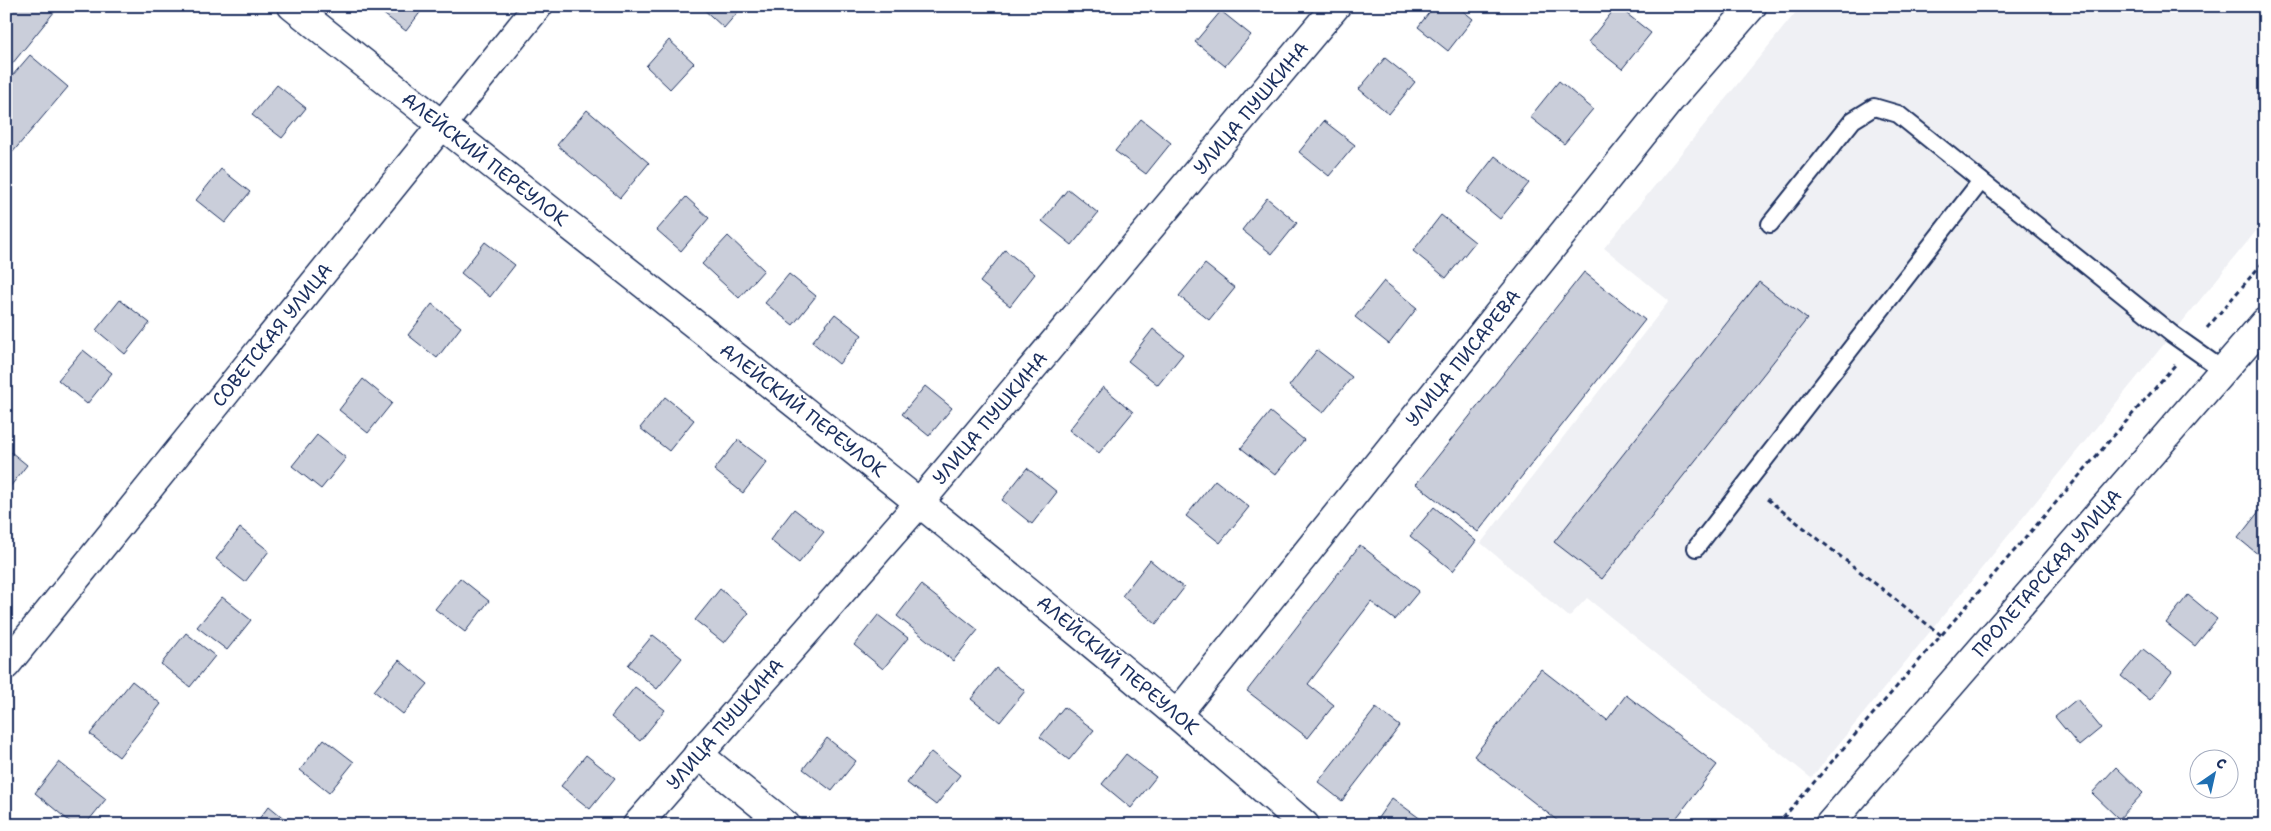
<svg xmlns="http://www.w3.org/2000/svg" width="2271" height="831" font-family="'Shantell Sans',sans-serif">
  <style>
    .built { fill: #eff0f4 }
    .building { fill: #caceda; stroke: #1b2f5e }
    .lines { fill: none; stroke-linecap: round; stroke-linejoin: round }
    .service-casing { stroke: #1b2f5e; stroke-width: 20 }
    .minor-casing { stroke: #1b2f5e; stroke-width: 31 }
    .secondary-casing { stroke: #1b2f5e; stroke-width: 31 }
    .path { stroke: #1b2f5e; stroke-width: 3; stroke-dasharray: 5 4; stroke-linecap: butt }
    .service { stroke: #fff; stroke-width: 16 }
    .minor { stroke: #fff; stroke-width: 28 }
    .secondary { stroke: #fff; stroke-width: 28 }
    .labels { text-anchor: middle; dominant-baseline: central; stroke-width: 4.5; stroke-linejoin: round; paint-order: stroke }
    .street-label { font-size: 19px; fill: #1b2f5e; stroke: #fff }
  </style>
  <rect width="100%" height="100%" fill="#fff"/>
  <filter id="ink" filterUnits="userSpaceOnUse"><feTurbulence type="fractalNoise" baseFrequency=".02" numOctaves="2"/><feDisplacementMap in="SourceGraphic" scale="10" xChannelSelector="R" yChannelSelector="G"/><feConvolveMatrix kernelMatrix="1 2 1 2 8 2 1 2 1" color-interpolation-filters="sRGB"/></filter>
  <g filter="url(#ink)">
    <path class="built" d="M1801,6H2265V220L1811,778L1587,598L1569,617L1481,543L1669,301L1604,248Z"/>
    <g class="building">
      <path d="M6,6H59L8,69L6,67Z"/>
      <path d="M373,6H425L406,31Z"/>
      <path d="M700,6H743L724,28Z"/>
      <path d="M1434,6H1457L1473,19L1448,51L1418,27Z"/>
      <path d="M1617,6L1651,33L1622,69L1588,42Z"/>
      <path d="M1221,11L1251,35L1225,66L1195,42Z"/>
      <path d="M669,40L694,63L670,89L646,66Z"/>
      <path d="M30,55L68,87L6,160V83Z"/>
      <path d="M1385,58L1415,82L1389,114L1359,89Z"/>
      <path d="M1559,81L1593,109L1564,144L1530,117Z"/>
      <path d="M277,85L306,108L282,138L252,115Z"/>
      <path d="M587,110L649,163L620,198L557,145Z"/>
      <path d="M1141,119L1171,143L1146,174L1115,151Z"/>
      <path d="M1324,121L1355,145L1329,176L1299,152Z"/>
      <path d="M1495,156L1529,183L1500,219L1467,192Z"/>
      <path d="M221,169L250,192L225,223L196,200Z"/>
      <path d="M1068,189L1098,213L1072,245L1042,221Z"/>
      <path d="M686,197L709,218L681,251L657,230Z"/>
      <path d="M1267,198L1297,223L1272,254L1242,230Z"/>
      <path d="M1441,215L1475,242L1446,278L1413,251Z"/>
      <path d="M728,236L764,270L739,298L702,264Z"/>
      <path d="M485,242L515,265L490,297L461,273Z"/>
      <path d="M1005,250L1035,274L1010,306L980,282Z"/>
      <path d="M1205,264L1235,288L1209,320L1179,296Z"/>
      <path d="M1584,272L1645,320L1478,532L1416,484Z"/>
      <path d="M789,274L816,296L793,325L765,303Z"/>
      <path d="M1384,281L1417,308L1389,344L1355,317Z"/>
      <path d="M1759,282L1807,319L1602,579L1554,542Z"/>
      <path d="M120,300L150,323L125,354L96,330Z"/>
      <path d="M432,304L461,327L437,358L408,335Z"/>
      <path d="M835,314L862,335L839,364L812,342Z"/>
      <path d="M1153,329L1183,354L1158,385L1128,361Z"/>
      <path d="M83,350L112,373L87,404L58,380Z"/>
      <path d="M1317,350L1352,377L1323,413L1289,386Z"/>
      <path d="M363,379L392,403L368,433L339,410Z"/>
      <path d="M925,386L952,408L929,436L902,414Z"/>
      <path d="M1103,387L1133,412L1099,453L1069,430Z"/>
      <path d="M665,397L694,420L669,451L640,428Z"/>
      <path d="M1270,412L1304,440L1275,475L1241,448Z"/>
      <path d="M317,435L346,458L321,489L292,466Z"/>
      <path d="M738,440L767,462L743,493L714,470Z"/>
      <path d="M6,448L27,465L6,492Z"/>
      <path d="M1027,468L1057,492L1032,524L1002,500Z"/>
      <path d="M1215,480L1249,507L1220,543L1186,516Z"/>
      <path d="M1434,507L1476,541L1453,571L1410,536Z"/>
      <path d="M794,509L824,532L799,563L770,540Z"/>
      <path d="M2260,510L2265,514V560L2238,538Z"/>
      <path d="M240,528L269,551L245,582L216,559Z"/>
      <path d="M1360,545L1419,591L1395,620L1371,602L1308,684L1334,705L1308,738L1247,691Z"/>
      <path d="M1150,560L1184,588L1156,624L1122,596Z"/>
      <path d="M460,578L489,601L465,632L435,609Z"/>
      <path d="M921,585L978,630L953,661L897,616Z"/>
      <path d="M720,589L749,613L724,643L695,620Z"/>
      <path d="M2188,595L2217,619L2195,646L2166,623Z"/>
      <path d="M222,597L251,620L227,650L197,627Z"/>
      <path d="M878,615L908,638L883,669L854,645Z"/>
      <path d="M186,633L215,656L190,687L161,664Z"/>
      <path d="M653,635L682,658L657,689L628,665Z"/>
      <path d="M2143,649L2172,672L2150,700L2121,676Z"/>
      <path d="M399,660L428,684L403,714L374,691Z"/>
      <path d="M996,668L1025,691L1000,722L971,699Z"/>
      <path d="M1541,669L1607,720L1626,695L1717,765L1671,825H1563L1474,756Z"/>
      <path d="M132,681L161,704L119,757L90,734Z"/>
      <path d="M635,687L665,710L640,741L611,717Z"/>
      <path d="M2077,699L2101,728L2079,746L2055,717Z"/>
      <path d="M1064,707L1094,730L1069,760L1040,737Z"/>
      <path d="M1376,708L1400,726L1342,801L1318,782Z"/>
      <path d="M827,738L856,761L832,791L803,769Z"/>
      <path d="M324,739L354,762L329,793L300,770Z"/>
      <path d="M931,752L960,775L936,805L907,783Z"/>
      <path d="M1126,754L1156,777L1131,808L1102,784Z"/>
      <path d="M586,755L615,778L590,809L561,786Z"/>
      <path d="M59,762L106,799L85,825H74L35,793Z"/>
      <path d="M2116,767L2143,793L2119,819L2092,793Z"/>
      <path d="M1392,798L1429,825H1373Z"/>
      <path d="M269,806L292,825H254Z"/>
    </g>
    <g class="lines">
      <defs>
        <g id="service">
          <path d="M1770,224L1853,120L1874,107L1898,114L2172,334L2223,370"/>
          <path d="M1696,548L1981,181"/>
        </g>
        <g id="minor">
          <path d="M292,6C631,277 978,539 1305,825"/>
          <path d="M6,665L538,6"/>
          <path d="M1178,713L1670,100L1752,6"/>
          <path d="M698,754L786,825"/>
          <path d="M637,825L920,502L1336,6"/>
        </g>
        <path id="secondary" d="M1829,825L2265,322"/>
      </defs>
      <use href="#service" class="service-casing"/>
      <use href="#minor" class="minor-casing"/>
      <use href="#secondary" class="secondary-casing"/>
      <g class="path">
        <path d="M2207,328L2265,260"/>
        <path d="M1767,499L1941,635"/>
        <path d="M1777,825L2175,365"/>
      </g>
      <use href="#service" class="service"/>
      <use href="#minor" class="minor"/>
      <use href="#secondary" class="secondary"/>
    </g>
  </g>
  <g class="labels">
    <g class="street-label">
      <text transform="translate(1251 108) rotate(-50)">УЛИЦА ПУШКИНА</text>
      <text transform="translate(485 159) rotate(38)">АЛЕЙСКИЙ ПЕРЕУЛОК</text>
      <text transform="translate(272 335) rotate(-51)">СОВЕТСКАЯ УЛИЦА</text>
      <text transform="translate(1463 358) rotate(-51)">УЛИЦА ПИСАРЕВА</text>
      <text transform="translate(803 410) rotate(38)">АЛЕЙСКИЙ ПЕРЕУЛОК</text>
      <text transform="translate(990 418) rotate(-50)">УЛИЦА ПУШКИНА</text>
      <text transform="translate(2047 573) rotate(-49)">ПРОЛЕТАРСКАЯ УЛИЦА</text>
      <text transform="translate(1118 665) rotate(40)">АЛЕЙСКИЙ ПЕРЕУЛОК</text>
      <text transform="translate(725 724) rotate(-49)">УЛИЦА ПУШКИНА</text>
    </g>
  </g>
  <rect width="2271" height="831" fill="none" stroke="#fff" stroke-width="25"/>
  <rect x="12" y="12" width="2246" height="806" fill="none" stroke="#1b2f5e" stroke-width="2" filter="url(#ink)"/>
  <g transform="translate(2214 774) rotate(34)"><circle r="24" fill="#ffffff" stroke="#a4acbf"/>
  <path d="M0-4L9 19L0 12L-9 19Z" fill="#1f6fb2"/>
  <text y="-8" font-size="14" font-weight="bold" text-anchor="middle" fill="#1b2f5e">С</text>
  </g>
</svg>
